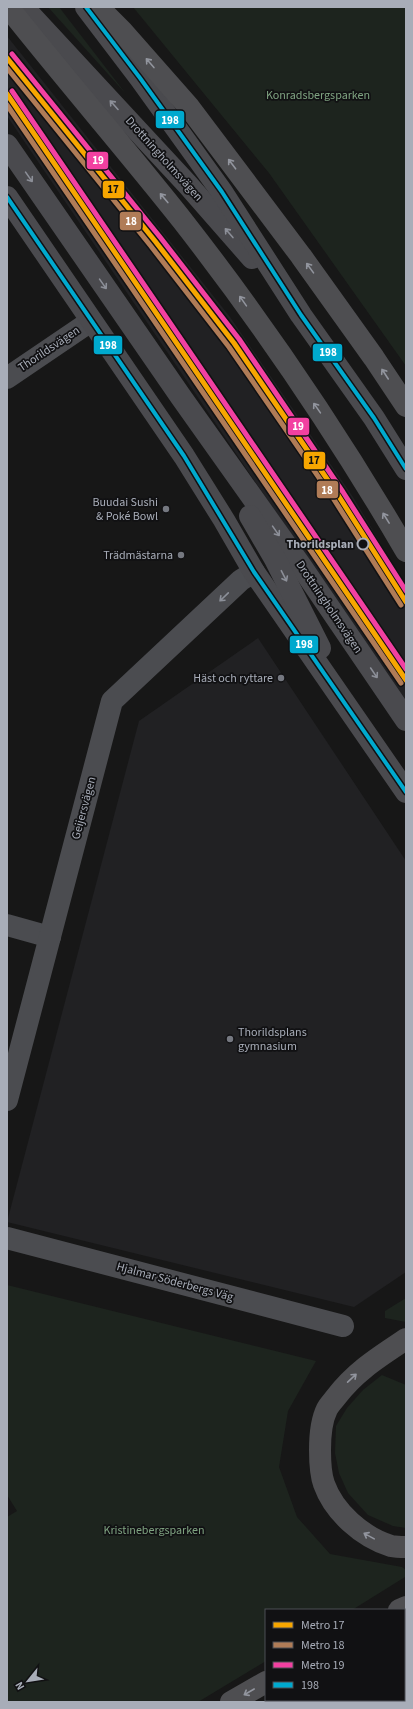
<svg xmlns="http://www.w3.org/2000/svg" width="413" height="1709" font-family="'Source Sans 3',sans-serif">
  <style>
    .built { fill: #212123 }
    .green { fill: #1d241e }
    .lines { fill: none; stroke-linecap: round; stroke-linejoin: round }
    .street { stroke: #4b4c50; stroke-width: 22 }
    .secondary { stroke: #4a4a4e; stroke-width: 22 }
    .highway { stroke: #4e4e51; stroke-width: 22 }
    .bus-1-casing { stroke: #111113; stroke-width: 7 }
    .bus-1 { stroke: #00a9ce; stroke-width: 4 }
    .metro-1-casing { stroke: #111113; stroke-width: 8 }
    .metro-2-casing { stroke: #111113; stroke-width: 8 }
    .metro-3-casing { stroke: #111113; stroke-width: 8 }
    .metro-1 { stroke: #f7a600; stroke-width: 5 }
    .metro-2 { stroke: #b07c57; stroke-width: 5 }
    .metro-3 { stroke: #f240a1; stroke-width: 5 }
    .oneway { stroke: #92959e }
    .oneway2 { stroke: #8c8f98 }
    .oneway3 { stroke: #8c9099 }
    .poi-dot { fill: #757880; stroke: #111113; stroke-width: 1.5 }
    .stop-dot { fill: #111113; stroke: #a8adb8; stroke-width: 2 }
    .labels { text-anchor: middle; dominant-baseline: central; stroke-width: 3.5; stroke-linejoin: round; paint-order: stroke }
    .park-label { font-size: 12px; fill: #7fa381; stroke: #111113 }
    .street-label { font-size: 12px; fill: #a8adb8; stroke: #111113 }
    .poi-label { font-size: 12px; fill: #a8adb8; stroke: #111113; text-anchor: end }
    .stop-label { font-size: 12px; font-weight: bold; fill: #a8adb8; stroke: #111113; text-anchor: end }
    .line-badge { stroke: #111113; stroke-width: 1.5 }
    .badge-label { font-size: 11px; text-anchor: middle; font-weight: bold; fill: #fff }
    .pale-badge-label { font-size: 11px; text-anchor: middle; font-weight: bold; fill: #111 }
  </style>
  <rect width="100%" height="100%" fill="#171717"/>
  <g class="built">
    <path d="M7,36L230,317L353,497L406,586V704L7,116Z"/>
    <path d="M258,638L406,861V1272L354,1307L7,1222L139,721Z"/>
  </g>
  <g class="green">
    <path d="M48,7H59L126,94Z"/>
    <path d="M133,7H406V366L269,173Z"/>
    <path d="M7,1285L316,1361L288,1411L279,1467L297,1517L330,1554L402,1567L406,1570L405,1577L352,1610H266V1661L198,1702H7V1517L17,1511L7,1495Z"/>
    <path d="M406,1298V1322L385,1318V1311Z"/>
    <path d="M382,1375L406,1385V1528L393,1526L368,1515L348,1493L339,1473L335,1453L336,1426L347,1408L363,1390Z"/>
  </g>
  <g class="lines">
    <g class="street">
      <path d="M7,378L91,321"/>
      <path d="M7,925L50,937"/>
      <path d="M7,1100L112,701L241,580L254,572"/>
      <path d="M7,1238L343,1326"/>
    </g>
    <g class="secondary">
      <path d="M23,7L188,185L252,258"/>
      <path d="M86,7L140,78L222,192L301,315L374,418L406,469"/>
      <path d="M7,145L181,397L301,566L406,720"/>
      <path d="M7,197L184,456L224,520L254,572L406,792"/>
      <path d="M250,516L275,559L320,648"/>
    </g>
    <g class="highway">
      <path d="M8,7C65,79 125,148 182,220C264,325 339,436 406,551"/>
      <path d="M98,7L122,31L189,107L301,256L374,358L406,406"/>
      <path d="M406,1339C379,1357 356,1371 336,1397C333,1401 329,1405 327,1409C321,1421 320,1437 320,1450C320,1461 320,1473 324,1484C334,1512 362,1537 391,1546C396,1547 401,1547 406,1547"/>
      <path d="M399,1610L406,1607"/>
      <path d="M404,1630L406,1629"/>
      <path d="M404,1683L406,1681"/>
      <path d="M231,1702L266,1682"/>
      <path d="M303,1702L306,1700"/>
      <path d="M378,1702L380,1700"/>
    </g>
    <defs>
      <g id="bus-1">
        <path d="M86,7L140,78L222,192L301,315L374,418L406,469"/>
        <path d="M7,197L184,456L254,572L406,792"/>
      </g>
    </defs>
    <use href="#bus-1" class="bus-1-casing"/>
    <use href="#bus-1" class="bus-1"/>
    <defs>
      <g id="metro-1">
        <path d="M7,58L155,241L234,343L338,495L406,602"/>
        <path d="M7,94L406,680"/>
      </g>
      <g id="metro-2">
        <path d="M7,68L150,245L229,347L333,498L401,605"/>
        <path d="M7,105L401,683"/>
      </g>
      <g id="metro-3">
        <path d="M12,54L160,237L239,339L343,492L406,591"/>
        <path d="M12,91L406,669"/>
      </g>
    </defs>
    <use href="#metro-1" class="metro-1-casing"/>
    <use href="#metro-2" class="metro-2-casing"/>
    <use href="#metro-3" class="metro-3-casing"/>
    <use href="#metro-1" class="metro-1"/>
    <use href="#metro-2" class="metro-2"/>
    <use href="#metro-3" class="metro-3"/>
  </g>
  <defs><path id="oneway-shaft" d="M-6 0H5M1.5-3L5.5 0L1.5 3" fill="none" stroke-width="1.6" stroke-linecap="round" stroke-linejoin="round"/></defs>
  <g class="oneway">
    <use href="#oneway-shaft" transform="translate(150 63) rotate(-131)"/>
    <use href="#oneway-shaft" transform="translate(232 164) rotate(-127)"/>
    <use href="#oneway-shaft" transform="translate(164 198) rotate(-130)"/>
    <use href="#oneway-shaft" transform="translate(310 268) rotate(-126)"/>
    <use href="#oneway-shaft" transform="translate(243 301) rotate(-125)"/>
    <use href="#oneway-shaft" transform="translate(385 374) rotate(-123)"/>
    <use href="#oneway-shaft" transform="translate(317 408) rotate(-125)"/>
    <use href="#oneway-shaft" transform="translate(386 518) rotate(-122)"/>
    <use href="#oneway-shaft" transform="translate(352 1378) rotate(-43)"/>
    <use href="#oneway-shaft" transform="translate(369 1536) rotate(-151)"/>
    <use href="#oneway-shaft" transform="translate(249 1692) rotate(150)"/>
  </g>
  <g class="oneway2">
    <use href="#oneway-shaft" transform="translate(114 105) rotate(-132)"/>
    <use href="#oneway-shaft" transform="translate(29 177) rotate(55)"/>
    <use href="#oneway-shaft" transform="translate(229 233) rotate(-131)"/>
    <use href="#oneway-shaft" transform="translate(103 284) rotate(55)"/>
    <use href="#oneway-shaft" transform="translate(276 531) rotate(55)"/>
    <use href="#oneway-shaft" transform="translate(284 576) rotate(63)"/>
    <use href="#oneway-shaft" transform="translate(374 673) rotate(56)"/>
  </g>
  <use class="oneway3" href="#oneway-shaft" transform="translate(224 597) rotate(136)"/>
  <g class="poi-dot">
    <circle cx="166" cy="509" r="4"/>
    <circle cx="181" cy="555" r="4"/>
    <circle cx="281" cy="678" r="4"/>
    <circle cx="230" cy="1039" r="4"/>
  </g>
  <circle class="stop-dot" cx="363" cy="544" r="5.5"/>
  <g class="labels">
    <g class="park-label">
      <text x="318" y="95">Konradsbergsparken</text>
      <text x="154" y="1530">Kristinebergsparken</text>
    </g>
    <g class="street-label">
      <text transform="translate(164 159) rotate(48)">Drottningholmsvägen</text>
      <text transform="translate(49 349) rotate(-34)">Thorildsvägen</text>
      <text transform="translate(329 607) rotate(56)">Drottningholmsvägen</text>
      <text transform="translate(84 808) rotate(-75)">Geijersvägen</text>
      <text transform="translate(175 1282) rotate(15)">Hjalmar Söderbergs Väg</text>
    </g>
    <g class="poi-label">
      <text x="158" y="502">Buudai Sushi<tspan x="158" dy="14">&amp; Poké Bowl</tspan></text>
      <text x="173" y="555">Trädmästarna</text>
      <text x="273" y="678">Häst och ryttare</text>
      <text x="238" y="1032" text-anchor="start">Thorildsplans<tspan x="238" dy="14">gymnasium</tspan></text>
    </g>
    <g class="stop-label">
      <text x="354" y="544">Thorildsplan</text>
    </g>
  </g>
  <g class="line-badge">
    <rect x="155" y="110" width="30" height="19" rx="4" fill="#00a9ce"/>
    <rect x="86" y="151" width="23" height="19" rx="4" fill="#f240a1"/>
    <rect x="102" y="180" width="23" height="19" rx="4" fill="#f7a600"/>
    <rect x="119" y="211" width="23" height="20" rx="4" fill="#b07c57"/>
    <rect x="93" y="335" width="30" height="20" rx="4" fill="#00a9ce"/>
    <rect x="312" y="343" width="31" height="19" rx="4" fill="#00a9ce"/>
    <rect x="287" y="417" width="23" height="19" rx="4" fill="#f240a1"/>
    <rect x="303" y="451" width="23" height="19" rx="4" fill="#f7a600"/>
    <rect x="316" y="480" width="23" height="19" rx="4" fill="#b07c57"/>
    <rect x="289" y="635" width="30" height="19" rx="4" fill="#00a9ce"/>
  </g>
  <g class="badge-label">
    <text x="170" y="124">198</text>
    <text x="98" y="164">19</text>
    <text x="131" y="225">18</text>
    <text x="108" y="349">198</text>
    <text x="328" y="356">198</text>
    <text x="298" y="430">19</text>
    <text x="327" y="494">18</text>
    <text x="304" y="648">198</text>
  </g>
  <g class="pale-badge-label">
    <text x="113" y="193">17</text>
    <text x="314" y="464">17</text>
  </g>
  <rect width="413" height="1709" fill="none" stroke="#a8adb8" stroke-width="16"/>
  <rect x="265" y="1609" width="140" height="92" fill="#111113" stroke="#4d4f55"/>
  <rect x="273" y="1622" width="20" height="6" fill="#f7a600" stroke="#4d4f55"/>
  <text x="301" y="1629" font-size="12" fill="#a8adb8">Metro 17</text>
  <rect x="273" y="1642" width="20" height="6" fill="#b07c57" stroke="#4d4f55"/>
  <text x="301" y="1649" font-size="12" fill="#a8adb8">Metro 18</text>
  <rect x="273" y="1662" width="20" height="6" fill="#f240a1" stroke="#4d4f55"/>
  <text x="301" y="1669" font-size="12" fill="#a8adb8">Metro 19</text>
  <rect x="273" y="1682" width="20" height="6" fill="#00a9ce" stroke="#4d4f55"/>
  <text x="301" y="1689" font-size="12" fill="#a8adb8">198</text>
  <g transform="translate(28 1681) rotate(240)" stroke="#111113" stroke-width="3" paint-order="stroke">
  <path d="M0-3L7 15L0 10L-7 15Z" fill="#a8adb8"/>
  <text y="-6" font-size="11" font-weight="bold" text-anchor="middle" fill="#a8adb8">N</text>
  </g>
</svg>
